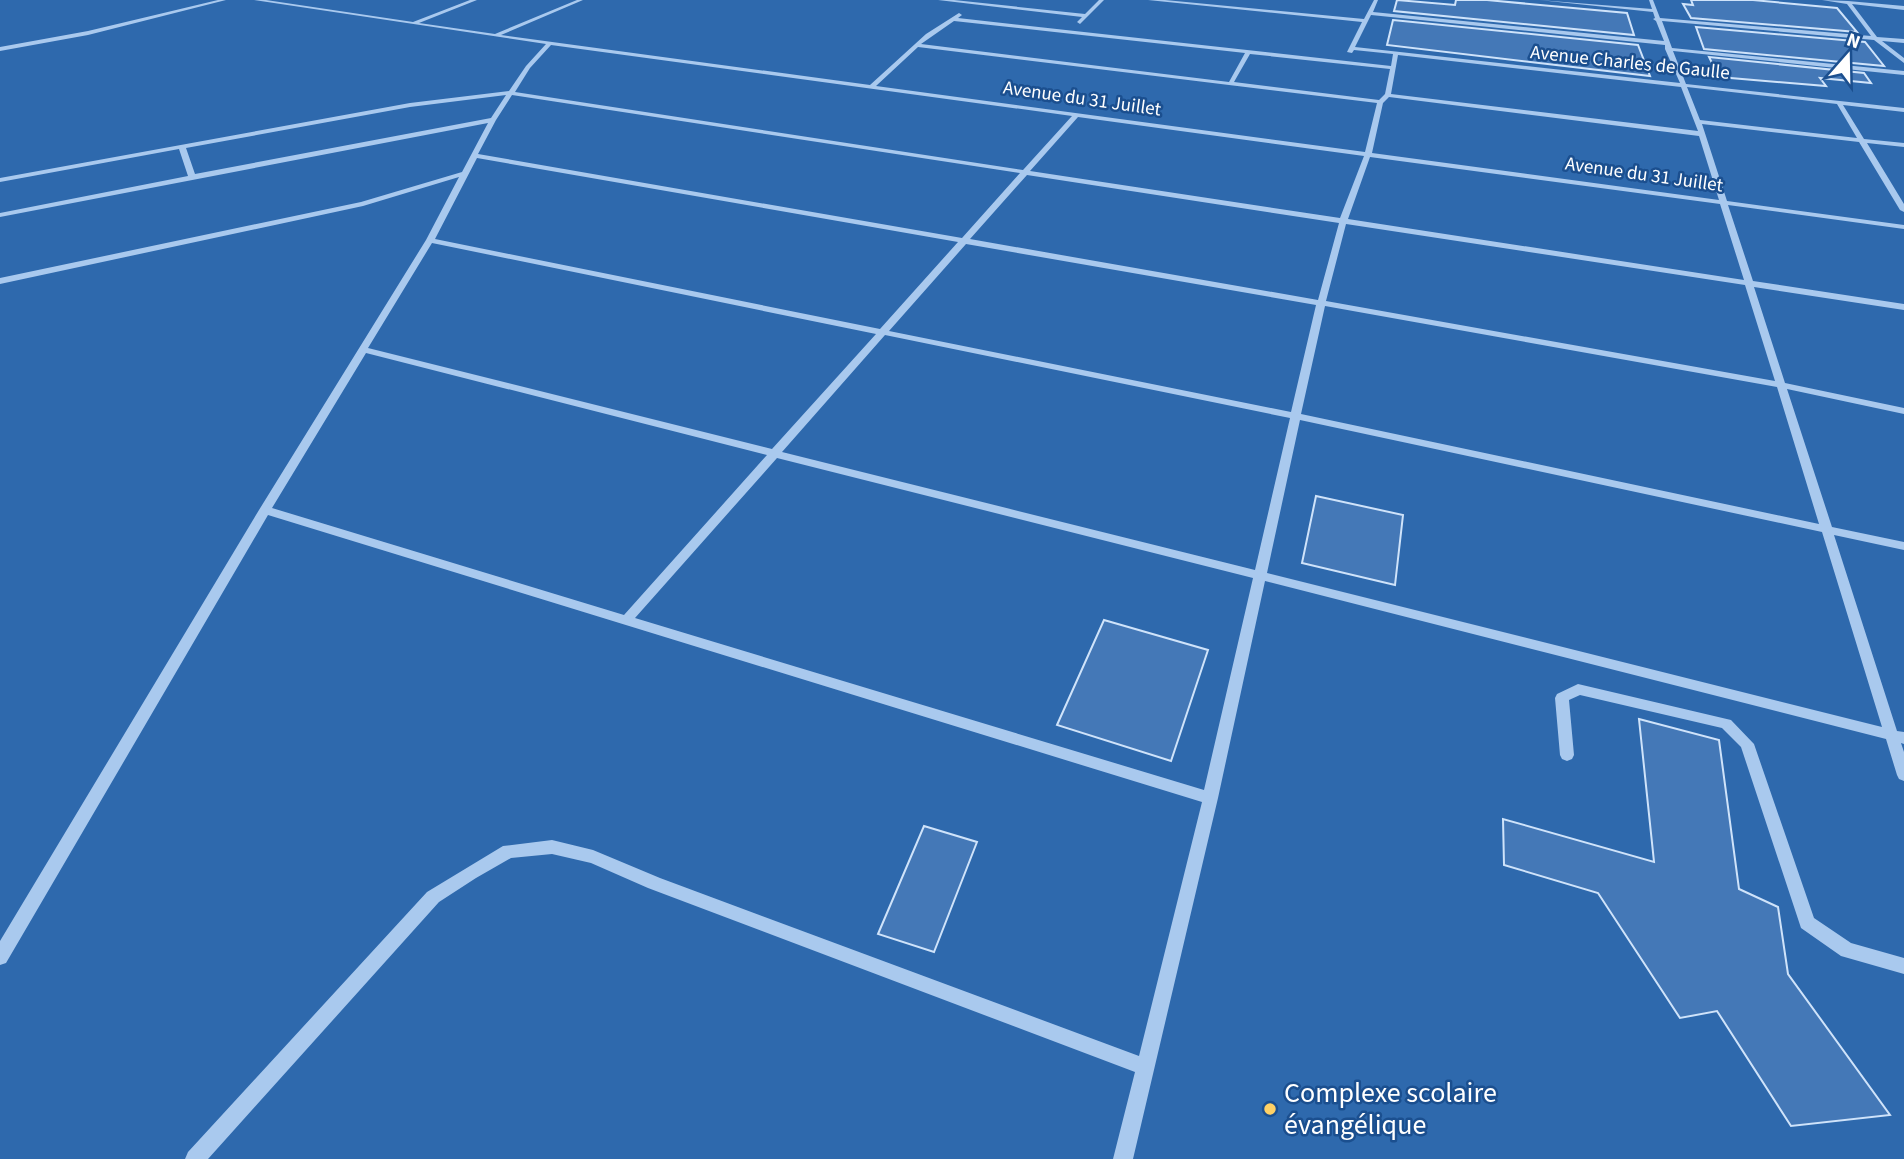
<svg xmlns="http://www.w3.org/2000/svg" width="1904" height="1159" font-family="'Source Sans 3',sans-serif">
  <style>
    .green { fill: #2e69ad }
    .building { fill: #4478b7; stroke: #cfe3fa; stroke-width: 2 }
    .lines { fill: none; stroke-linecap: round; stroke-linejoin: round }
    .minor { fill: #a9c9ee; fill-rule: evenodd }
    .poi-dot { fill: #ffd166; stroke: #1b4f8f; stroke-width: 2.5 }
    .labels { text-anchor: middle; dominant-baseline: central; stroke-width: 5; stroke-linejoin: round; paint-order: stroke }
    .far-street-label { font-size: 19px; fill: #fff; stroke: #1b4f8f }
    .near-poi-label { font-size: 28px; fill: #fff; stroke: #1b4f8f; text-anchor: start }
  </style>
  <rect width="100%" height="100%" fill="#1b4f8f"/>
  <rect class="green" x="0" y="0" width="1904" height="1159"/>
  <g class="building">
    <path d="M1397,0L1455,5L1456,0H1487L1627,13L1634,35L1394,11Z"/>
    <path d="M1691,0H1753L1837,8L1857,32L1691,18L1683,4L1693,5Z"/>
    <path d="M1393,20L1638,45L1650,76L1387,45Z"/>
    <path d="M1696,27L1865,42L1884,66L1704,49Z"/>
    <path d="M1709,57L1864,73L1871,83L1820,78L1826,86L1719,77Z"/>
    <path d="M1316,496L1403,515L1395,585L1302,563Z"/>
    <path d="M1104,620L1208,650L1171,761L1057,725Z"/>
    <path d="M1639,719L1719,740L1739,889L1778,907L1788,974L1890,1115L1791,1126L1717,1011L1680,1018L1598,893L1504,865L1503,819L1654,862Z"/>
    <path d="M924,826L977,842L934,952L878,934Z"/>
  </g>
  <g class="lines">
    <g class="minor">
      <path d="M218,0H226L88,35L0,51V47L88,31Z"/>
      <path d="M254,0H266L413,22L470,0H477L419,23L495,34L577,0H583L501,35L870,85L926,34L959,13L962,15L958,18L1391,66L1393,54L1354,50L1352,53L1347,52L1362,22L1148,0H1165L1364,19L1374,0H1378L1373,12L1664,41L1656,21L1653,19L1655,18L1653,12L1539,0L1652,9L1649,0H1653L1660,18L1871,36L1847,4L1822,0L1848,1L1904,6V10L1852,4L1877,37L1904,39V43L1882,41L1904,58V63L1874,40L1662,21L1672,48L1904,71V75L1673,51L1686,84L1904,108V112L1843,105L1864,139L1904,143V147L1867,143L1904,204V212L1900,210L1859,142L1702,124L1727,201L1904,225V229L1728,205L1753,281L1904,304V310L1754,287L1785,383L1904,408V414L1787,389L1832,527L1904,542V550L1834,535L1897,731L1904,732V744L1901,743L1904,752V781L1899,779L1897,775L1886,739L1265,581L1218,798L1133,1159H1113L1135,1072L648,888L591,863L552,854L511,858L476,878L439,902L208,1159H185L188,1152L427,892L503,846L552,840L593,850L660,878L1139,1056L1202,802L268,515L6,963L0,965V941L259,510L426,240L459,177L363,206L0,284V278L361,202L462,172L488,123L0,217V213L188,176L179,149L0,182V178L410,103L509,91L526,66L546,44ZM1371,15L1665,45V49L1680,83L1355,47ZM954,21L1245,53L1229,82L921,44ZM551,45L1072,116L1023,170L515,92L530,68ZM918,47L1377,103L1365,152L876,86ZM1250,54L1390,69L1385,94L1379,100L1234,82ZM1398,55L1681,87L1698,131L1391,94ZM1687,87L1837,104L1857,138L1700,120ZM506,95L491,118L195,174L186,148L410,107ZM512,95L1020,173L962,238L478,154L496,120ZM1389,97L1699,136L1719,200L1372,153L1383,103ZM1078,117L1364,156L1340,218L1030,171ZM1370,157L1720,204L1744,280L1348,219ZM477,158L958,242L880,329L435,239ZM1027,175L1339,223L1318,300L970,239ZM1346,224L1745,285L1775,381L1326,301ZM432,243L876,334L772,449L368,348ZM966,244L1316,305L1291,412L889,331ZM1325,306L1777,387L1819,524L1301,414ZM885,335L1290,418L1255,570L782,452ZM366,353L767,455L624,615L272,508ZM1300,420L1822,532L1882,727L1267,573ZM777,458L1253,578L1204,790L635,618Z"/>
      <path d="M938,0H954L1085,14L1099,0H1104L1080,24L1077,22L1082,17Z"/>
      <path d="M1578,684L1731,720L1754,744L1814,918L1851,943L1904,958V974L1841,956L1801,928L1741,747L1722,728L1580,695L1569,700L1574,755L1572,759L1567,761L1562,759L1560,755L1555,698L1557,694Z"/>
    </g>
  </g>
  <circle class="poi-dot" cx="1270" cy="1109" r="7"/>
  <g class="labels">
    <g class="far-street-label">
      <text transform="translate(1630 63) rotate(6)">Avenue Charles de Gaulle</text>
      <text transform="translate(1082 99) rotate(8)">Avenue du 31 Juillet</text>
      <text transform="translate(1644 175) rotate(8)">Avenue du 31 Juillet</text>
    </g>
    <g class="near-poi-label">
      <text x="1284" y="1093">Complexe scolaire<tspan x="1284" dy="32">évangélique</tspan></text>
    </g>
  </g>
  <g transform="translate(1848 56) rotate(20)" stroke="#1b4f8f" stroke-width="5" paint-order="stroke">
  <path d="M0-5L12 26L0 18L-12 26Z" fill="#ffffff"/>
  <text y="-10" font-size="19" font-weight="bold" text-anchor="middle" fill="#ffffff">N</text>
  </g>
</svg>
